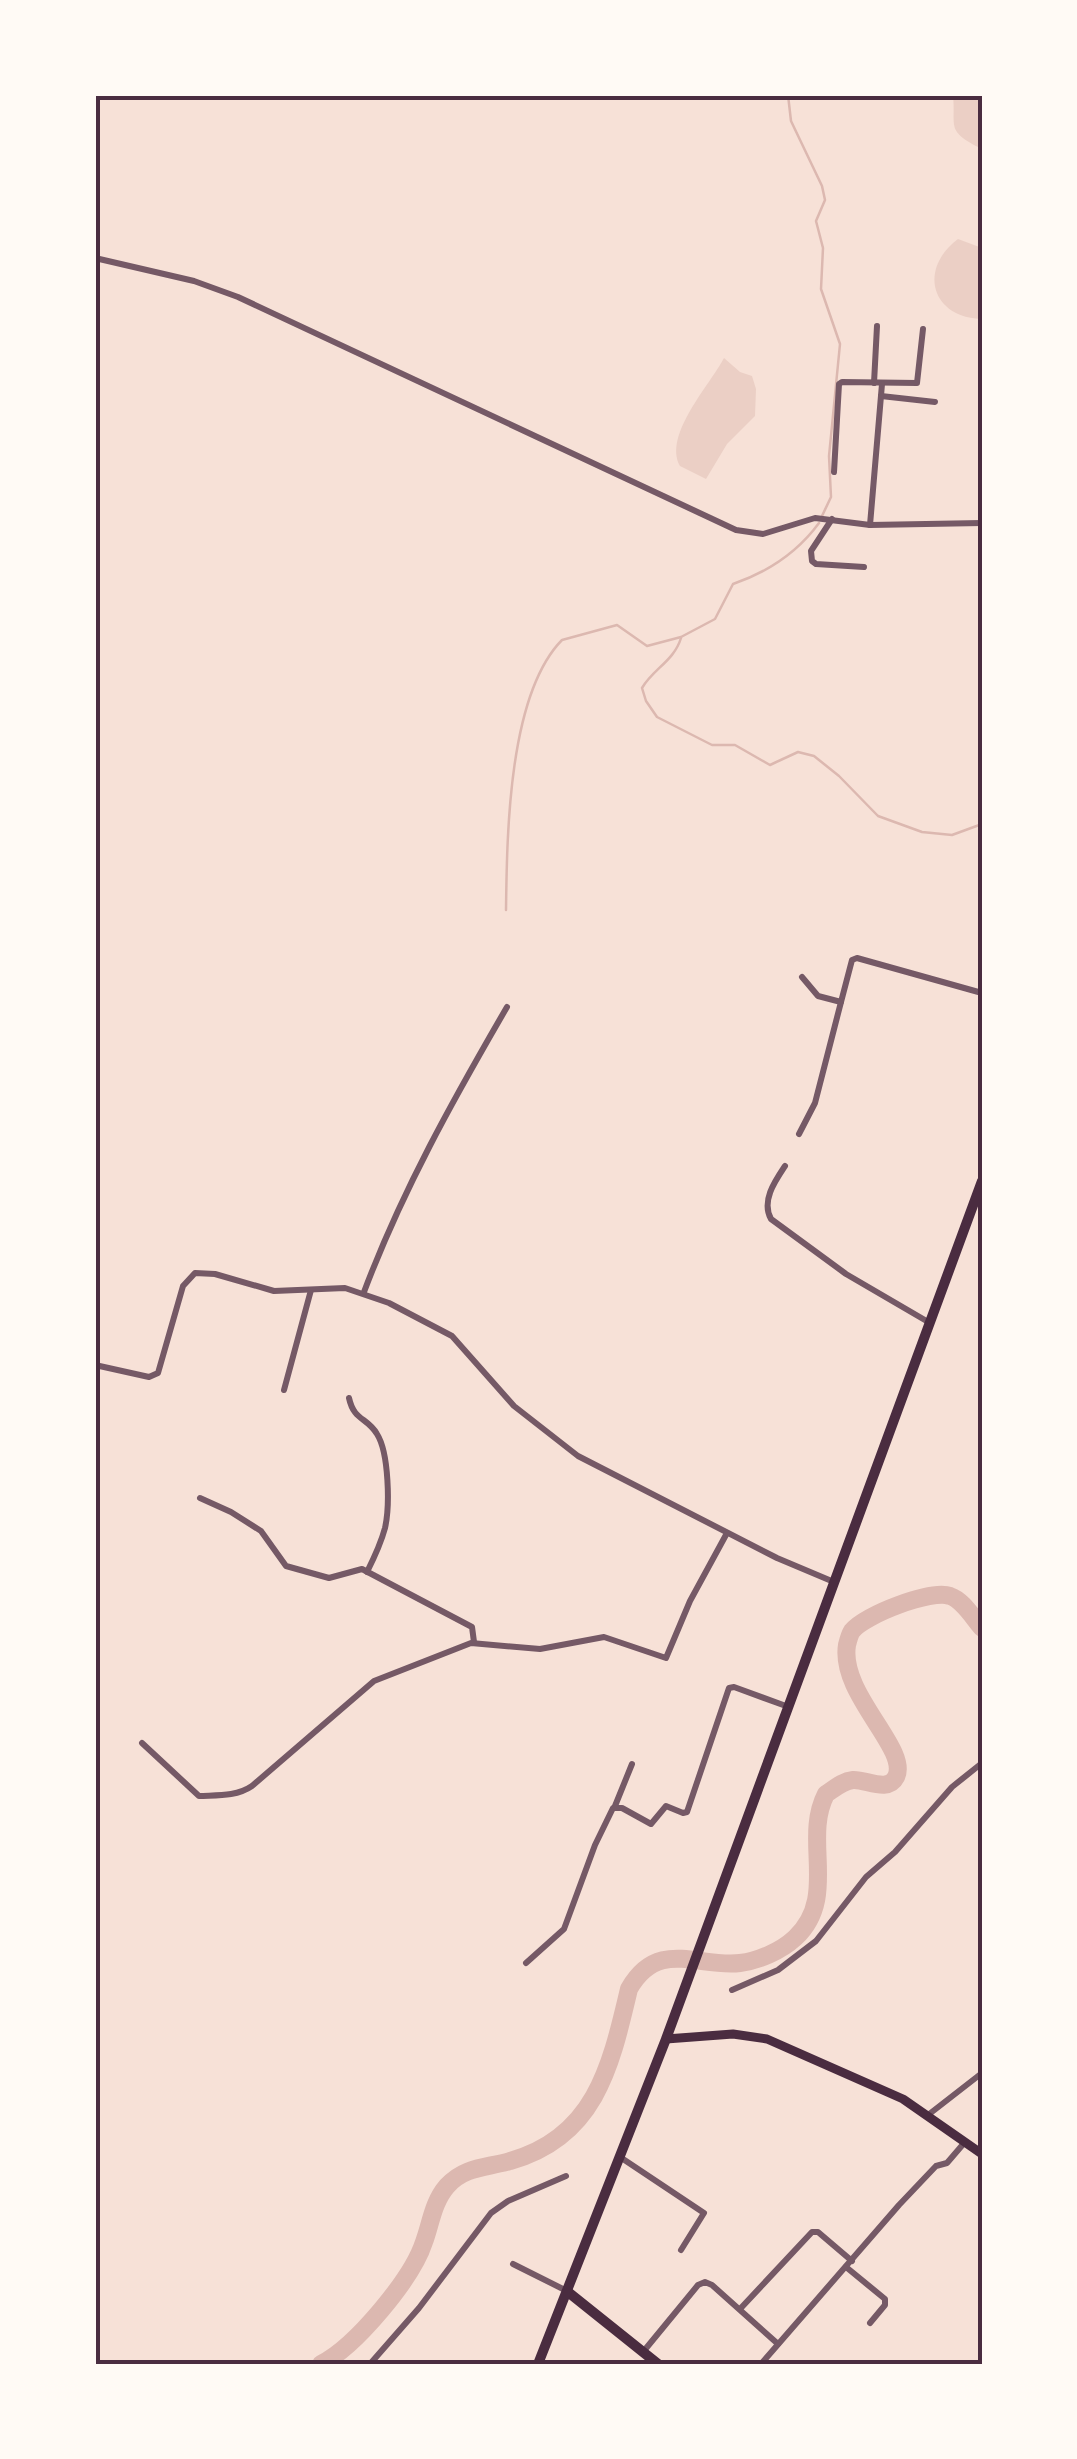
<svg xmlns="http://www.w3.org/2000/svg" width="1077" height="2459" font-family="'DejaVu Sans',sans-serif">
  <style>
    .green { fill: #ebcfc5 }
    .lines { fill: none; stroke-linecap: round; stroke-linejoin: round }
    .stream { stroke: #dcb8b0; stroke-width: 2.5 }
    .river { stroke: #dcb8b0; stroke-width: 18 }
    .minor { stroke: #755966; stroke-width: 6 }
    .secondary { stroke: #4a2c40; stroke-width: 9 }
    .trunk { stroke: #4a2c40; stroke-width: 10 }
    .neatline { fill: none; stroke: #4a2c40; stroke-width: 4 }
  </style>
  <rect width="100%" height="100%" fill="#f7e1d7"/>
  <g class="green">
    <path d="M953,95H982V159L978,147C946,130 956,127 953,95Z"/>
    <path d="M958,239L982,248L981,319C931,317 918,269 958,239Z"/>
    <path d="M724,358L740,372L752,376L756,389L755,416L727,444L706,479L680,466C663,435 710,385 724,358Z"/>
  </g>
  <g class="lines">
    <g class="stream">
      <path d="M788,95L791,121L822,186L825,200L816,221L823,248L821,289L840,344L829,456L831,497L822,516"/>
      <path d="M681,638C674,661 653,669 642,688L646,701L657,717L712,745H735L770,765L798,752L814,756L839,776L878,816L922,832L952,835L982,824"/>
      <path d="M506,910C507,836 508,695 562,640L617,625L647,646L681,637L715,619L733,584C768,572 797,553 819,523"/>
    </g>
    <path class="river" d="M321,2364C355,2347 412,2279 424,2242C431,2223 433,2202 447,2186C465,2166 487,2168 510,2161C596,2137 611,2065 629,1989C658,1938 698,1968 740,1963C758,1961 781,1951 795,1938C839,1897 802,1840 826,1794C835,1788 843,1781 853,1780C866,1779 888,1793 896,1777C910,1749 839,1694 847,1645C848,1641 850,1634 852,1631C864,1615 932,1589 950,1596C963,1600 973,1618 982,1628"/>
    <g class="minor">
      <path d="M95,258L194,281L238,297L736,530L763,534L815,518L870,525L982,523"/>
      <path d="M874,383L877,326"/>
      <path d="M881,396L935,402"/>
      <path d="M834,472L839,384L842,382L917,383L923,329"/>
      <path d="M832,519L811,551L812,561L816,564L864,567"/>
      <path d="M870,525L882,384"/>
      <path d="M802,977L818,996L841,1002L852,960L857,958L982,993"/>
      <path d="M799,1134L815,1103L841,1002"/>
      <path d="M785,1166C775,1181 761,1201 771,1219L846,1274L930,1323"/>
      <path d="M364,1292C402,1191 453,1100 507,1007"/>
      <path d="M95,1365L149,1377L158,1373L183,1286L195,1273L215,1274L274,1291L345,1288L389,1303L452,1336L514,1406L578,1456L777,1558L834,1582"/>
      <path d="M284,1390L311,1290"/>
      <path d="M349,1398C354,1421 367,1417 377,1434C389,1453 390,1506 385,1528C381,1543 374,1558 367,1572"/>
      <path d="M200,1498L231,1512L261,1531L286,1566L329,1578L362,1569L472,1627L474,1642"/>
      <path d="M142,1743L199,1796C216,1795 236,1797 252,1786L374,1681L471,1643L540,1649L604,1637L666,1658L690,1601L727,1533"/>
      <path d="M615,1806L632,1764"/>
      <path d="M526,1963L564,1929L595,1845L613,1808H622L651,1824L666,1806L683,1813L687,1812L729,1688L734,1687L786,1706"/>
      <path d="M732,1990L778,1970L816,1941L866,1877L895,1852L952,1787L982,1763"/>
      <path d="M928,2115L982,2073"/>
      <path d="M620,2157L704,2213L681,2250"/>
      <path d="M513,2264L567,2291"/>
      <path d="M846,2267L885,2299V2305L870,2323"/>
      <path d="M982,2293V2294"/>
      <path d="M740,2309L812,2232H818L852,2261"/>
      <path d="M643,2352L698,2285L705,2282L712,2285L778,2344"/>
      <path d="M370,2364L419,2308L491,2213L508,2201L566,2176"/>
      <path d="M761,2364L899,2205L936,2166L947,2163L965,2142"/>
    </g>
    <path class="secondary" d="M666,2039L733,2034L767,2039L903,2099L982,2154"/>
    <g class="trunk">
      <path d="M568,2292L658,2364"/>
      <path d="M538,2364L666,2039L982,1181"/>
    </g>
  </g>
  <rect width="1077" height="2459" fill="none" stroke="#fffaf5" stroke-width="195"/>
  <rect x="98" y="98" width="882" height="2264" class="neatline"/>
</svg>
